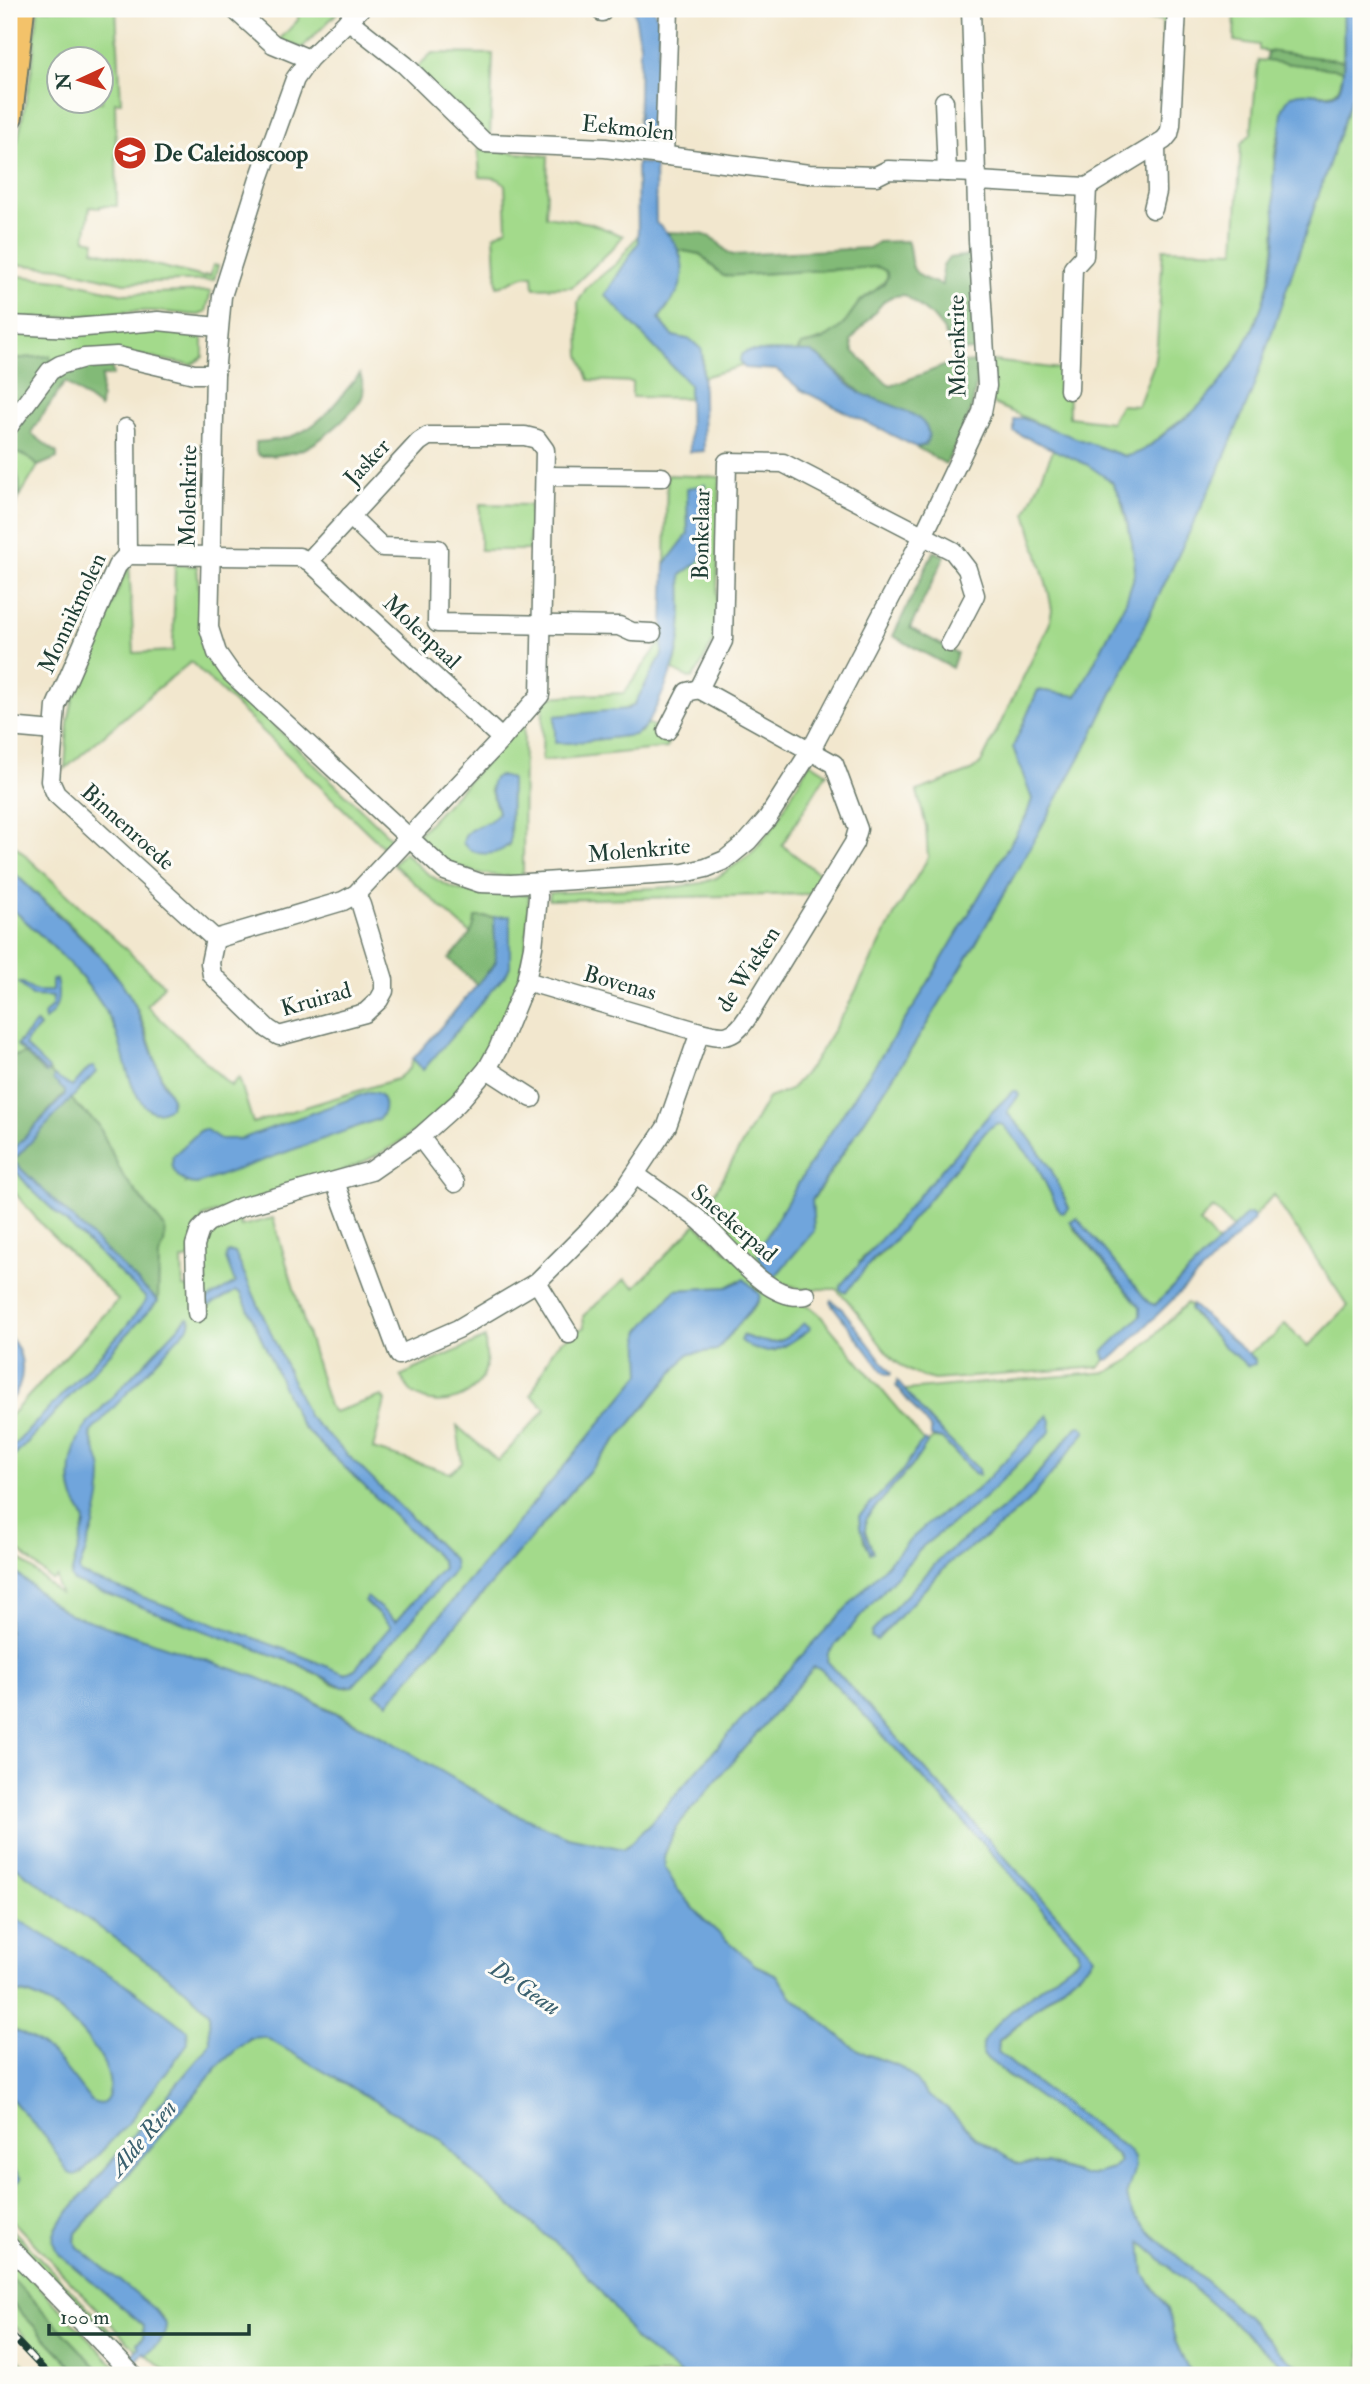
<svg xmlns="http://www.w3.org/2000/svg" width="1370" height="2384" font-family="'IM FELL Double Pica',serif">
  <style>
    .green { fill: #a3da8b; stroke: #618c60; stroke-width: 2; fill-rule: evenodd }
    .forest { fill: #82ba77; stroke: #507c56; stroke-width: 2 }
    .water { fill: #6fa5dc; stroke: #477188; stroke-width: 2; fill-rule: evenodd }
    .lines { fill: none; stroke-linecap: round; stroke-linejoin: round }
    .minor-casing { stroke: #69786a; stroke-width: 21 }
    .highway-casing { stroke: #69786a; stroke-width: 30 }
    .minor { stroke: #fff; stroke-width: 18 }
    .highway { stroke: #f3c26a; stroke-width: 26 }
    .rail-casing { stroke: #1f3d34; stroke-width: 7 }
    .rail { stroke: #fdfcf7; stroke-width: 4.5; stroke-dasharray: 13; stroke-linecap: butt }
    .labels { text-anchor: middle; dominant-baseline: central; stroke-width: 6; stroke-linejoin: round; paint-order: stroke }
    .street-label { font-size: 23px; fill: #1f3d34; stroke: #fdfcf7 }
    .poi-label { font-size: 23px; font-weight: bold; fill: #1f3d34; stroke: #fdfcf7; text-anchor: start }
    .water-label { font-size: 24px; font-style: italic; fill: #3b616f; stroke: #fdfcf7 }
  </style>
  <rect width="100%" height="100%" fill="#fdfcf7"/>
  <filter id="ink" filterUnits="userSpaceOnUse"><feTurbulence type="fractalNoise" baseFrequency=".0143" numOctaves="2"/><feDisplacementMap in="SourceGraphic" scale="14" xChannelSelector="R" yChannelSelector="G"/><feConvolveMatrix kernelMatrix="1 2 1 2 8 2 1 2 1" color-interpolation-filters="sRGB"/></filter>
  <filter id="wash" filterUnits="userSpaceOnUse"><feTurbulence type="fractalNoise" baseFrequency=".00686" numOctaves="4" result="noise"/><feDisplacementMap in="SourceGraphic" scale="28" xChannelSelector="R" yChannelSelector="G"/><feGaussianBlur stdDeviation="1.57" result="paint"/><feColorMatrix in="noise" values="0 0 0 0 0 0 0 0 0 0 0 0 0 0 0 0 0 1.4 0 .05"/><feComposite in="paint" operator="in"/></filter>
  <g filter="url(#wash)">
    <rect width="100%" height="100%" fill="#f2e7ce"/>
    <g class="green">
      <path d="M38,9H116L121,102H115L117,206H100V208L90,207L85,239L95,241L93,250L204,277L205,275L210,276L213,265L218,266L214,280L124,283L61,268L9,264V184L32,69ZM60,60H102V102H60Z"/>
      <path d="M300,9H341L302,48L279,40L298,20V11Z"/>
      <path d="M1130,9H1173V36H1162V20L1129,19Z"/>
      <path d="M1235,9H1344L1343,61L1259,50V45L1234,41Z"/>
      <path d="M432,53L493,54L490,135H481L415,69Z"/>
      <path d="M1258,60L1343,70C1340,97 1333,95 1310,93C1301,103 1284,117 1280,130C1269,162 1276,198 1275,231C1274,299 1243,364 1195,411C1188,417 1180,421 1173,426C1158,437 1143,456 1124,456L1060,433L992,403V361L1068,370L1069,417L1111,422L1120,405L1138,406L1154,364L1157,344L1163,249L1235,251L1241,144L1251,134Z"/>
      <path d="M1361,69V2375H1310L1281,2353L1247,2317L1146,2229L1132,2213L1128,2206L1126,2196L1129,2184L1128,2150C1085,2117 1039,2088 998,2052L999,2041L1090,1963L1094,1956L827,1661L828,1653L923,1546L984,1498L978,1489L943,1512L743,1718L650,1824L624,1849C563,1845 506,1810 454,1779C404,1750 354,1719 300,1695C225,1663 144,1647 70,1614L49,1601L9,1567V1549L61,1595L57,1585V1577L52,1580L49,1578L9,1541V1462L158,1301L159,1256L164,1244L165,1229L123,1176L98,1124L77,1106L71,1098L96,1072L89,1068L72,1087L54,1076L25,1046L26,1041L40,1027L37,1023L18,1043V1047L25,1054L9,1057V906C47,941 88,976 112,1022C126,1050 127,1081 146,1107L172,1098C154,1068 150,1033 134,1003C105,949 52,910 9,868V840L164,985L147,1006L231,1086L239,1077L253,1123L397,1079L410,1068L413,1059L423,1069L507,973L510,966V917H475V927L471,934L393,864L404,852C445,896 473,896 529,894C528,917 528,940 523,963C504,1048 444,1125 365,1161C314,1185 257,1199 203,1217L189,1258L182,1260L183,1287L206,1289V1255L199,1254L204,1232L236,1213L241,1226L273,1218L329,1406L334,1412L382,1396L385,1401L373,1449L450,1473L462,1463L457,1426L498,1461L546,1409L531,1395L553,1350L560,1342L584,1327L583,1316L625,1279L635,1287L696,1224L778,1295L809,1306L819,1314L924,1441L901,1473L859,1516L864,1541L873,1552L865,1531L866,1518L914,1463L926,1444L933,1438L942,1439L975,1474L978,1469L931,1422L904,1390L1108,1372L1130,1360L1187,1303L1190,1306V1311L1225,1347L1255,1361L1247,1354L1273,1337L1285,1324L1308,1347L1348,1306L1273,1195L1254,1217L1246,1215L1233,1228L1213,1208L1199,1222L1218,1243L1155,1305L1149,1303L1071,1224L1140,1307V1316L1103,1355L1105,1360L1100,1367L934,1380C888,1371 879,1337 851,1305C847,1299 841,1294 836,1289H801L772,1280L814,1231L812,1201L914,1045L976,943L1090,739L1219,470L1252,391ZM1013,1091L1019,1095L1008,1110V1114L1027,1135L1050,1167L1069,1208L1060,1212L1035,1162L1003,1124L997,1123L988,1129L891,1244L860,1273L859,1262L891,1230L989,1115ZM201,1130L220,1139H241L186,1183L196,1135ZM229,1252L235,1253L308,1416L454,1560L450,1576L353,1685L348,1688L336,1685L298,1664L71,1576L85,1524C85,1513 78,1509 74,1499C66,1473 73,1443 89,1422L187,1318L191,1321L190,1325L90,1432L102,1474L94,1525L79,1569L80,1574L344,1674L355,1669L392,1626L367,1598L396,1621L443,1568L442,1561L304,1428L298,1419L241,1293L236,1291L209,1306L235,1283L227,1253ZM739,1280L759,1301L717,1350L688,1354L630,1424L388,1703L375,1694L641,1374L675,1290L727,1287ZM791,1334L790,1342L774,1351L755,1349L745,1336C763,1343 775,1347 791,1334ZM1077,1427L1086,1431L1032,1498L999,1527L949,1563L877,1640L874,1639L872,1632L943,1556L1020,1495Z"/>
      <path d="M478,149L548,156L546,216L590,223L623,236L612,249L572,287L534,288L533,275C516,275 513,284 497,286L494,236L507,228L505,185C499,176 489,178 480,177Z"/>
      <path d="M638,235V243L606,295L689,384V398L632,397V382L589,380L580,355L578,302L587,287L617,263Z"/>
      <path d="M678,250L700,254L724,276L878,267L886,271L888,276C882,287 872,292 863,299C856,305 851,314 845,322C833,337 819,341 801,345L797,352L750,351L740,363L742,366L703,377V356L691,340L673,336L659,318L673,300L681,258Z"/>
      <path d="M9,275L68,281L124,294L211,291L206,312L199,315C183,315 167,311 150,311C102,311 58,323 9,316Z"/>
      <path d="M139,328L191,330V334L200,336L203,340V357L191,365L110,350L51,369L50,356L9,359V333L54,335Z"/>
      <path d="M1054,448C1076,458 1102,469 1118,489L1132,542L1135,569L1133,580L1126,601L1077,696L1038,690L1013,747L1032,799L1026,817L915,1005L813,1159L762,1244L758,1253L764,1268L759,1272L702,1215L768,1098L790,1090L812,1065L847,1008L896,912L928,858L926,826L917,791L971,771L981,763L1049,625L1052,610L1049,594L1026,513Z"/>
      <path d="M9,452C22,453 29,457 38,466L20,496L17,471L9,467Z"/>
      <path d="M667,475L720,477L716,636L699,669L693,677L689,678L673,670C684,638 682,608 681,575L697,563L687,488L688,534L665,564Z"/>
      <path d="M480,504L530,505L529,550H480Z"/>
      <path d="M129,563L134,653L173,651L175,564L197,566L202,625L234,687L391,838L383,847L191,662L158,688L65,769L68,722L73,699Z"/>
      <path d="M663,639L662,655L634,705L555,742L570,743L634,735L641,732L647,723L669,734L667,748L542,761L543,697L624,693Z"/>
      <path d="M524,721L523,877C470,875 457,872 416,837ZM500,776L511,779L510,842L508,847L478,826L490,823L498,812L490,789Z"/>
      <path d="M810,762L827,773L782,845L822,876L811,894L549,900L550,893L675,887L702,883L716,878L751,854L774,826Z"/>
      <path d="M9,1163L31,1189L146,1297L147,1301L124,1329L9,1451V1417L118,1300L42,1225L9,1186Z"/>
      <path d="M485,1338C485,1347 487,1357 486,1366C481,1397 438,1412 414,1394C408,1389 404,1382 400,1376Z"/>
      <path d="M814,1667L822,1670L965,1823L1077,1949L1079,1956L1076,1961C1048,1982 998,2015 982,2046L984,2056L1014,2080L1072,2120L1117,2155L1120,2162L1113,2169L1091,2175H1082L1047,2163L1018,2164L976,2138L957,2119L927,2095L899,2066L866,2054L850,2045L790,1995L777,1975L755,1965L724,1938L702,1918L678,1890L665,1868L664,1856L676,1827Z"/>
      <path d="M9,1862L185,1989L209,2012L210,2042L205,2051L56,2227L60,2255L144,2326L143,2337L137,2343L139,2346L136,2350L9,2217V2191L21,2179L9,2163Z"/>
      <path d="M258,2036L265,2037L441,2140L479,2179L572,2257L620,2315L635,2340L682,2375H171L146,2354L160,2342L162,2317L78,2247L75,2242L76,2233C97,2208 119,2185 140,2160C167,2130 222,2045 258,2036Z"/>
      <path d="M9,2226L132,2354L127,2361L9,2238Z"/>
      <path d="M1140,2241L1293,2375H1191L1175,2341L1168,2309L1144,2274Z"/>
      <path d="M9,2256L119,2370L115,2375H104L9,2275Z"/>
      <path d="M9,2300L81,2375H62L9,2320Z"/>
      <path d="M9,2349L34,2375H9Z"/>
    </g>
    <g class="forest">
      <path d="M1268,51L1343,61V70L1266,61Z"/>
      <path d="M667,232C681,233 699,231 712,238C721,243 723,251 733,255L869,248L878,242L907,241C911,249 909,256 912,265C916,278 931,281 942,285L943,266L949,258L972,255L976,350L953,351L943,329L933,317L905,295L893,296L885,300L851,340L853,351L887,384L891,386L949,364L976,362C978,408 966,423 946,464L916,447L922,446L819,356L811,352H797L801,345L820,341L829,336L843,325L860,301L884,284L888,276L886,271L878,267L723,276L700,254L678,250Z"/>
      <path d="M50,356L51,369L19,406L9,395V359Z"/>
      <path d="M111,360L113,376H102L100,408L65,382L32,431V434L57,453V458L38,466C29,457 22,453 9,452C9,449 8,445 9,441C10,436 56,375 61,372Z"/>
      <path d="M360,374C362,381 365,388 363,395C356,412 319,443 303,449C289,455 275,456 260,456L256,452V442C314,440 325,414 360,374Z"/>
      <path d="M9,467H14C25,487 18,503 9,521Z"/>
      <path d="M934,551L945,556L910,628L957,653L952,668L893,636Z"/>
      <path d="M475,917H494L496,961L477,985L449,959C460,946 475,935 475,917Z"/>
      <path d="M25,1054L45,1073L49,1071L51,1073L66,1092L9,1154V1057Z"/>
      <path d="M71,1098L77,1106L98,1124L123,1176L165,1228L164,1244L159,1256L158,1301L13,1161Z"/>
      <path d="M9,2275L104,2375H81L9,2300Z"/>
    </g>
    <g class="water">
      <path d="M634,9H654L659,22L656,148H638L640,44Z"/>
      <path d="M1344,9H1361V69L1252,391L1219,470L1090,739L1037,835L976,943L914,1045L812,1200L814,1231L772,1280L764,1268L758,1253L762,1244L813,1159L915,1005L1026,817L1032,799L1013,747L1038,690L1077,696L1126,601L1133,580L1135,569L1132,542L1123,503L1112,482L1088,465L1014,432V420L1022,418L1124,456C1143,456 1158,438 1173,427C1180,421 1188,417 1194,411C1243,365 1273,300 1276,232C1276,216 1273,200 1273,184C1274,167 1277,149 1280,132C1281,124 1281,113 1284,106C1296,79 1324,103 1337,92C1348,82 1342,26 1344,9Z"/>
      <path d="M637,163L655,164L656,223C676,238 688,261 680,286C676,298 665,307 659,319L673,336L691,340L702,350L704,451L690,452L689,384L605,295L638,243Z"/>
      <path d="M750,351L811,352C829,362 840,380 857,391C874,402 945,414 925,445L916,447L801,390L777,370L745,368L740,363C740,355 742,352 750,351Z"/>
      <path d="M705,485L706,550L697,563L681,575C683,630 683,649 659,701C653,713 647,729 634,735L570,743H555V716L628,709L634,705L662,655L665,564L688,534L687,488Z"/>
      <path d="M500,776L511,779L510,842C501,857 473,858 463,843C466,822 490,829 498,812C496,800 487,789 494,778Z"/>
      <path d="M9,868L101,957L122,983L135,1005L163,1083L172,1098L170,1107C162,1112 154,1115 146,1107C125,1086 125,1048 112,1022C88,976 47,941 9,906Z"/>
      <path d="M510,916V966L507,973L423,1070L413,1059L493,967L496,961L494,917Z"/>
      <path d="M56,979C60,996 59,1010 45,1020L44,1015L52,1006L53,997L32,996L19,983H23C33,992 39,992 52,991V980Z"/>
      <path d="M36,1023L40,1027L26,1041L25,1046L49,1069L47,1073L17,1045Z"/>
      <path d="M94,1067L96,1072L13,1161L158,1301L9,1462V1451L124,1329L146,1301L145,1297L31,1189L9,1163V1154L65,1095V1091L53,1080L54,1076L72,1087L89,1068Z"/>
      <path d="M1013,1091H1017L1019,1095L1008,1110V1114L1027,1135L1050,1167L1069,1208L1063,1213L1060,1212L1035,1162L1003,1125L997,1123L988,1129L891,1244L875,1257L846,1292H844L840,1289V1286L989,1115Z"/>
      <path d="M369,1092C386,1091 388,1109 379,1119L197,1184C182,1184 169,1172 173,1156L201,1130L205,1129L220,1139H241Z"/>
      <path d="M1251,1214L1254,1217L1253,1221L1118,1353L1110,1360H1105L1103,1352L1140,1316V1307L1070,1221L1077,1218L1149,1303L1155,1305L1246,1215Z"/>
      <path d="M232,1252L235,1253L308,1416L454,1560L455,1569L450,1576L353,1686L343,1687L298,1664L210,1633L73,1581L71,1576L85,1524C85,1513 78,1509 74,1499C66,1473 72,1443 89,1422L187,1318L190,1319V1325L90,1433C92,1447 102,1459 102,1474C102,1506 90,1539 79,1569L80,1574L297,1654L345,1674L355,1669L391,1626L365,1601L367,1597L396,1621L443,1568L442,1561L304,1428L298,1419L241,1293L236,1291L209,1306L205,1304L206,1300L235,1283L226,1259L227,1253Z"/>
      <path d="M744,1279L760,1294L759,1300L717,1350L688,1354L630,1424L388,1703L375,1694L641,1374L639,1332L675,1290L727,1287Z"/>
      <path d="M831,1300L843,1310L891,1373L890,1375L884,1373L830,1302Z"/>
      <path d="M1192,1305L1255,1360V1364L1248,1366L1225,1347L1190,1310Z"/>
      <path d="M804,1323L810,1327L809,1330C785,1346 768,1362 741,1341L743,1336C777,1346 777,1347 804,1323Z"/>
      <path d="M9,1336C27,1356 26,1383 9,1403Z"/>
      <path d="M897,1381L931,1422L978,1469L979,1475L975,1474L942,1439L931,1436V1429L896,1386Z"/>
      <path d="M1048,1415L1051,1421L1050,1432L984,1498L923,1546L828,1653L827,1661L1094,1956L1090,1963L999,2040L998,2052C1039,2088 1085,2117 1128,2150L1134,2158L1135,2167L1126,2196L1132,2213L1153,2235L1247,2317L1281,2353L1310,2375H1293L1141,2242L1144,2274L1168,2309L1175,2341L1191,2375H682L635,2340L620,2315L572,2257L479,2179L441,2140L265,2037L250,2038L220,2064L142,2158L76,2233L75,2242L78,2247L154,2309L166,2324C166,2339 157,2345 146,2354L144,2352L125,2375H115L139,2347L137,2344L143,2337L144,2326L60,2255C48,2241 54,2229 65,2216L205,2051L210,2042L209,2012L185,1989L9,1862V1567L49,1601L70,1614L256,1677L302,1696L388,1740L507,1810L568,1837L624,1849L650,1824L743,1718L911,1539L929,1523L978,1489ZM814,1667L822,1670L965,1823L1077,1949L1079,1956L1076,1961C1057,1975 987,2024 982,2045C981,2049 983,2052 984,2056C1027,2091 1073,2121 1117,2155L1120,2162L1113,2169L1091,2175H1082L1047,2163L1018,2164L976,2138L947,2108L927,2095L912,2076L899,2066L866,2054L850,2045L790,1995L777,1975L755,1965L724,1938L702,1918L678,1890L665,1868L664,1856L676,1827Z"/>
      <path d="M1081,1426L1086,1431L1032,1498L999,1527L949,1563L877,1640L871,1637L872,1632L943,1556L1020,1495L1077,1427Z"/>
      <path d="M925,1440L928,1442L914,1463L866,1518L865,1531L873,1552L870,1553L860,1527L859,1516L901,1473L918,1447Z"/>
      <path d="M9,1919H17L127,1985L187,2030L188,2043L129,2122L81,2173L74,2175L68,2173L48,2140L9,2096V2028C51,2044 63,2066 90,2100C111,2114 112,2085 107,2071C95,2039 46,1988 9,1993Z"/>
      <path d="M9,2163L21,2179L9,2191Z"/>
    </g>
  </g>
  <g filter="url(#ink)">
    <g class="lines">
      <defs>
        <g id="minor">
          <path d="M234,9L273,44L309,59"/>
          <path d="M360,9L309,59L295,79L259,179L222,296L215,374L209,628L217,653L231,673L445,871L480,883L511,884L684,873L706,868L725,860L748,841L767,819L811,750L923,536L982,412L987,386L978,240L971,9"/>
          <path d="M599,9L602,12"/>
          <path d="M348,20L405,65L485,143L605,148L809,174L876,176L888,170L947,172"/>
          <path d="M944,101L947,172L977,173"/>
          <path d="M664,156L669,9"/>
          <path d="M978,181L1087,187L1164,140L1169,134L1171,125L1177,9"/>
          <path d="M1153,209L1157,192L1156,145"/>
          <path d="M9,325L74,328L158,321L218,327"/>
          <path d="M1069,390L1073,268L1084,256L1087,187"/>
          <path d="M9,426L50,371L60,365L84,358L117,356L194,374H215"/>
          <path d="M126,428L127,555L117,566L56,706L50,781L56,794L215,939"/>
          <path d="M545,476L662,477"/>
          <path d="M350,516L382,547L438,549L437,623L619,626L632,632L652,633"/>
          <path d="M127,555L299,557L309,561L419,442L428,436H525L537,439L545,450L540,695L499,742L356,894L343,901L215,939"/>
          <path d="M309,561L502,739"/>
          <path d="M9,727L54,731"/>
          <path d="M667,731L687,692L699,689"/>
          <path d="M215,939L210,963L212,975L268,1029L279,1036L365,1013L379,1000L384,991V980L361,905L356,894"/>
          <path d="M526,981L700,1032C723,1038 733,1040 747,1018L854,843L858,829L834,764L699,689L723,641L727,462L783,463L953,551L967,569L975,595L950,643"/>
          <path d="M487,1069L532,1098"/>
          <path d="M420,1137L455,1183"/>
          <path d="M636,1175C656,1190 678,1204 698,1219C725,1241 767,1304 806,1295"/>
          <path d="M335,1182L399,1355L458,1329L537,1282L587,1232L625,1189L667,1126L700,1032"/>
          <path d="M537,1282L569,1334"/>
          <path d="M197,1313L195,1245L200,1230L208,1222L241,1207L371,1171L420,1137L458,1103L487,1069L498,1049L526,981L533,947L538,897L537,883"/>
          <path d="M9,2246L133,2375"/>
        </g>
        <path id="highway" d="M9,116L21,9"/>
      </defs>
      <use href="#minor" class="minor-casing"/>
      <use href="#highway" class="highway-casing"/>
      <use href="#minor" class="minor"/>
      <use href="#highway" class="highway"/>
      <defs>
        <path id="rail" d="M9,2333L49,2375"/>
      </defs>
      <use href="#rail" class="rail-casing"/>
      <use href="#rail" class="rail"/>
    </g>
  </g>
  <defs>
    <symbol id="school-disc" viewBox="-11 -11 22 22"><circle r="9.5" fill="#c8321e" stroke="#fdfcf7"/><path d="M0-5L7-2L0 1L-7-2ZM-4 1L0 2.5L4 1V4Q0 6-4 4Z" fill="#fff"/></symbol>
  </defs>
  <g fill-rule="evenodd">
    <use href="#school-disc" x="111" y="134" width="38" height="38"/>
  </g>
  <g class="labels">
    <g class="street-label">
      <text transform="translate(628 128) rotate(6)">Eekmolen</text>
      <text transform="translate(957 346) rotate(-91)">Molenkrite</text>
      <text transform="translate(367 462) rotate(-47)">Jasker</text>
      <text transform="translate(188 496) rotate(-89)">Molenkrite</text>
      <text transform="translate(701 534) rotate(-89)">Bonkelaar</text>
      <text transform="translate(72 613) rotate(-65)">Monnikmolen</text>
      <text transform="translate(422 632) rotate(43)">Molenpaal</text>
      <text transform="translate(128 827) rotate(42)">Binnenroede</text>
      <text transform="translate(639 850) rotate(-5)">Molenkrite</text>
      <text transform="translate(748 969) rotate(-57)">de Wieken</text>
      <text transform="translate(620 983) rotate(16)">Bovenas</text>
      <text transform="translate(316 999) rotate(-16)">Kruirad</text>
      <text transform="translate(734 1223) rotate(41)">Sneekerpad</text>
    </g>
    <g class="poi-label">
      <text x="154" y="153">De Caleidoscoop</text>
    </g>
    <g class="water-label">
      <text transform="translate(525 1988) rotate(34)">De Geau</text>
      <text transform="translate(143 2138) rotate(-50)">Alde Rien</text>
    </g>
  </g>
  <rect width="1370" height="2384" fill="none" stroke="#fdfcf7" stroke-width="35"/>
  <g transform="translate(80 80) rotate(266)"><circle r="33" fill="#fdfcf7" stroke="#a4b0a9" stroke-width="2"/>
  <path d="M0-5L12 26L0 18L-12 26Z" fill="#c8321e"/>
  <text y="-10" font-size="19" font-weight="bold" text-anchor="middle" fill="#1f3d34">N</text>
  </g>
  <path d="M49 2324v10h200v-10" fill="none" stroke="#1f3d34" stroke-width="3.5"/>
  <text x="60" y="2324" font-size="21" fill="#1f3d34" stroke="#fdfcf7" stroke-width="5" paint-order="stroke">100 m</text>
</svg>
